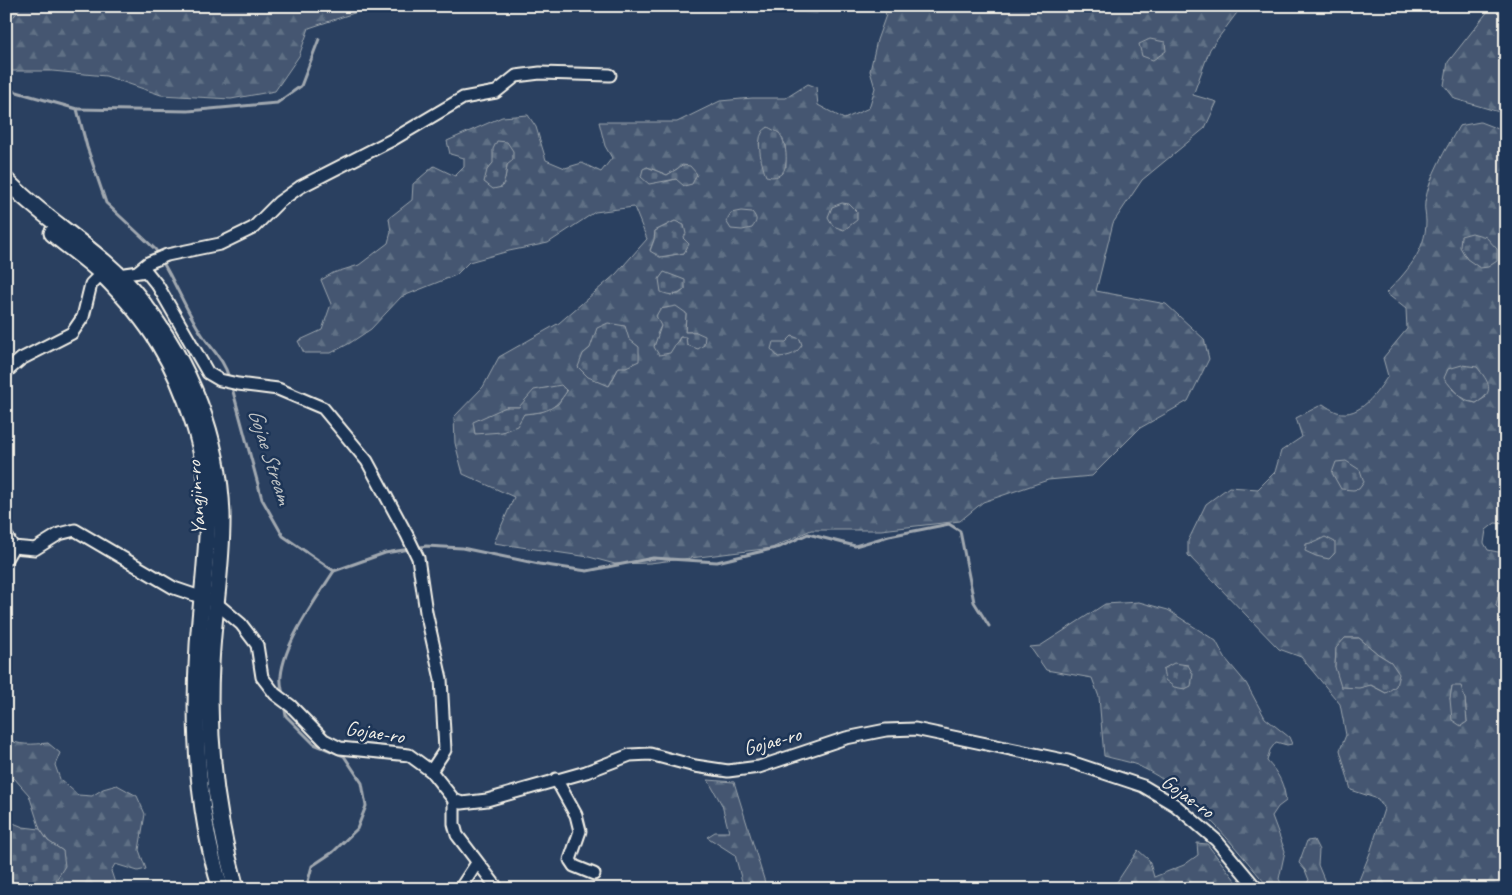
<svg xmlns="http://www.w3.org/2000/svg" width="1512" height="895" font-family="Caveat,sans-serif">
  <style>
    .forest { fill: url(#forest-firs); stroke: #9ca4ac; fill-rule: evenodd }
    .cemetery { fill: url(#cemetery-stones); stroke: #9ca4ac }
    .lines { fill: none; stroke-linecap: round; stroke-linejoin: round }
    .stream { stroke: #a1a8b0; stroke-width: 3 }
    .minor-casing { stroke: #f4f1e8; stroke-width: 15 }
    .major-casing { stroke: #f4f1e8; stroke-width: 19 }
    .minor { stroke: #1d3557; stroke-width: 11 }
    .major { stroke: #1d3557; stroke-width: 15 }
    .labels { text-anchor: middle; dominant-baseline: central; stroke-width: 5; stroke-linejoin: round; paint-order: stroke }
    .street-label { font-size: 21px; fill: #f4f1e8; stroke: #1d3557 }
    .water-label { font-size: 22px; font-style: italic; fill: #bdc1c2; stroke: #1d3557 }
  </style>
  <defs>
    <pattern id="forest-firs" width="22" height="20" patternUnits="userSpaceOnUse" patternTransform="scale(1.25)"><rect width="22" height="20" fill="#445771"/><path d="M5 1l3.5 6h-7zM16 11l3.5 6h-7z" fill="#607085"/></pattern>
    <pattern id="cemetery-stones" width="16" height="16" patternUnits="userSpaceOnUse" patternTransform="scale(1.25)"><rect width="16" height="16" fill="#445771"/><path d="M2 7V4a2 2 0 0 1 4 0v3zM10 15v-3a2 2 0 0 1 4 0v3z" fill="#607085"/></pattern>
  </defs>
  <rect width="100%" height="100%" fill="#2a4060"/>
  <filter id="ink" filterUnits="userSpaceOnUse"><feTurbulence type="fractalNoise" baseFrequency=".02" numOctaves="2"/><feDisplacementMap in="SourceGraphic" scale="10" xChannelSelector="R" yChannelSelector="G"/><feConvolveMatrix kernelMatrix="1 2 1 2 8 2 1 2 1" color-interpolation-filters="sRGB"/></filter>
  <g filter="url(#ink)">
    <g class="forest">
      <path d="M20,6H366L360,11L309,28L299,56L275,91L231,99L161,95L106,76L52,71H6V24L18,12Z"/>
      <path d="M753,6H828L817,13L760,11Z"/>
      <path d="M883,6H1242L1210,49L1193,95L1217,102L1205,128L1142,180L1113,223L1096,291L1166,304L1204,339L1209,359L1188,401L1140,428L1092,476L1048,480L983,502L960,521L881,530H811L772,548L650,563L615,564L589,557L494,543L514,497L463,474L455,443L454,417L483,387L499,357L559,323L616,274L647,239L634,207L595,212L548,243L509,251L469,262L456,275L401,297L371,329L350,343L331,353H304L298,341L322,330L331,304L321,280L333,273L359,265L388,243L391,232L389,218L412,200L413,184L434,166L455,176L464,167V158L450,154L447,141L502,117L528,115L536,127L546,160L565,168L582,163L601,172L612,158L605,146L599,122H677L720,101L752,98H786L808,84L816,87L818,105L844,119L869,108L875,88L870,71L877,40L886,15ZM778,133L785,144L786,167L761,152L759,143ZM493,163L507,165L505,179L487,170ZM647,167L667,175L677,169L676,179L664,182ZM675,221L682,238L684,253L660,257L650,250L654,240L655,231ZM664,273L684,280L685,289L679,294L670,295ZM686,313L685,332H696L686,337H680L677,344L657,334L661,326ZM629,340L639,347L619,367L609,386L583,354L590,348ZM567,391L558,404L541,412L523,414L506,407H519Z"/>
      <path d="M1492,6H1506V114L1455,99L1444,85L1448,62Z"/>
      <path d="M1480,122L1506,132V275L1504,283L1506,284V524L1495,523L1486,530L1484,543L1488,550L1498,552L1506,550V592L1499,593L1496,606L1506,615V889H1360L1357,885L1370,853L1384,809L1378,799L1351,790L1340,750L1346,735L1340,704L1301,657L1279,649L1188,555V541L1206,504L1229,487L1258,489L1275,472L1281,451L1302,437L1296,418L1323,404C1327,407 1332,410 1337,412C1360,419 1377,392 1388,376L1383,358L1407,329L1406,309L1386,293C1405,274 1426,251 1426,222C1426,215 1424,209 1425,202C1430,174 1445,151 1459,126ZM1452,389L1486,397L1476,403L1466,401ZM1345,638H1359L1378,654L1391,662L1386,693L1335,667L1336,649ZM1452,686L1465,699L1467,722L1450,699Z"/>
      <path d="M1139,602L1168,610L1216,641L1225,658L1246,683L1265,718L1289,737L1292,744L1287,745L1276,742L1270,750L1267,761C1279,774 1284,784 1286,801L1278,807L1272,816L1285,851L1279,879L1284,889H1270C1231,843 1193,791 1137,765C1127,761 1114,759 1104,756L1099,697L1092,678L1046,670L1030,647L1040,646L1105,604Z"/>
      <path d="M6,737C16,747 35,744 48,743L60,753L55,765L60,779L78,795L92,796L103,789L117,785L137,796L145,814L139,850L146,869L138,871L115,864L111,871L117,889H47L51,887L63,851L48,841L40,829L29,795L6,769Z"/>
      <path d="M708,780L734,782L767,889H744L735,855L707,837L715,832H729L722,805Z"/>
      <path d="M1314,840L1319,850L1318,865L1328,889H1300L1304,887L1309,880L1305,870L1299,863L1307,841Z"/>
      <path d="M1197,843L1207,844L1242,889H1100L1117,882L1138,850L1149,860L1154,877L1184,865L1198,855Z"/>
      <path d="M6,876L15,884L28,889H6Z"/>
    </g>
    <g class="cemetery">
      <path d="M6,6H20L18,12L6,24Z"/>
      <path d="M1150,39L1165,42L1166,51L1153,60L1142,56L1139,44Z"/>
      <path d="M768,127C771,129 776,131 779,133C786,140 790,167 781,174C776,178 771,177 766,176C762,167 756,141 762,133C763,130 766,129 768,127Z"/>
      <path d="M497,141L507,142L513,151V160L507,165L505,179L502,187L493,189L484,182L487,170L493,163V149Z"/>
      <path d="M682,165L690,166L697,174L692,184L684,186L676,179L649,184L641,177L643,169L647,167L667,175L677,169Z"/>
      <path d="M842,203L849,204L857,212V220L844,230L833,226L828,217L832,207Z"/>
      <path d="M741,211L752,212C758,219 757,221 752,228L742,230L731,229L726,221L731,213Z"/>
      <path d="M675,221L684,225L686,234L683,238L689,244L684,253L660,257L650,251L654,240L655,231Z"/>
      <path d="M1472,233L1486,237L1497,249V261L1488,267L1480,268L1467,259L1460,247L1461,236Z"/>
      <path d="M664,272L685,280V289C677,296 671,296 661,292L659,279Z"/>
      <path d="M676,306L686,313L685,332H696L705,336L704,345L698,349L687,345L686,337H680L670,353L659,355L654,347L661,326L656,316L660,309Z"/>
      <path d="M608,323L625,326L629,339L639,347V361L626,367H619L609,386L588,377L578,367L583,354L590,348L597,328Z"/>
      <path d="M792,336L800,339L802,345C795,355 790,356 778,357L771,349L773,342H786Z"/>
      <path d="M1462,365L1477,367C1489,382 1496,392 1476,403C1461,400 1453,390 1444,378L1448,369Z"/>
      <path d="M561,385L567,391C554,411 546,412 524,414L517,426L502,432L475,434L473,422L506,407H519L534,390Z"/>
      <path d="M1346,461L1360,470L1364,482L1359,489L1353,490L1341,489L1332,473L1336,462Z"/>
      <path d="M1325,537L1335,542V553L1329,559L1316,556L1305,551L1306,544L1315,542Z"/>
      <path d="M1506,592V615L1496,606L1499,593Z"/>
      <path d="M1345,638H1359L1378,654L1391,662L1399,674L1396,686L1386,693L1371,685L1359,688L1341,687L1335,667L1336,648Z"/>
      <path d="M1174,663L1188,665L1193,674L1191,686L1185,689L1174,687L1165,680L1163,669Z"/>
      <path d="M1452,686H1461L1465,699L1467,722L1461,726L1452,720L1450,699Z"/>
      <path d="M6,820L23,827L40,829L48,841L63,851L65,866L51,888C34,892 19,887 6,876Z"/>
    </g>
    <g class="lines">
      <g class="stream">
        <path d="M6,89L77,109L87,147L106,203L155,249L159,255"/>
        <path d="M77,109L188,111L277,103L301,86L319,39"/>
        <path d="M162,261C176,284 186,310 201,333C211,349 224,359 229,378"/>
        <path d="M231,384L262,499L283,536L334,571C316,599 284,643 281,676C280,682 282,689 283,695"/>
        <path d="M416,548L426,546L462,548L539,564L587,571L653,558L717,562L780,547L808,534L855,546L889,536L949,524L960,531L974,602L989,626"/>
        <path d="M334,571L385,553L410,549"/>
        <path d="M284,704L286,716L314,744L344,756L362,783L366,806L357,829L333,852L312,866L306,889"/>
      </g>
      <defs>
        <g id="minor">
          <path d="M137,272L148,263L167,255L220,244L253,228L279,202L300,187L392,140L463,98L496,92L516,76L540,73L610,75"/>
          <path d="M118,275L146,271L158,286L208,373L220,380L238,384L278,389L323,408L367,461L407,535L418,558L426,612L441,679L445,750L431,771"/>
          <path d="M6,372L21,359L72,333L83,317L91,284L107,268"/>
          <path d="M6,535L13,547L35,549L59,534L75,530L174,588L215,602L241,624L257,645L262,677L275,694L291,706L324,740L340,748L409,755L431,771L454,800L462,803L487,800L586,772L630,755L650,754L695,766L728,771L759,767L846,738L886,730L915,729L1068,761L1143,786L1175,805L1216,840L1257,889"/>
          <path d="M6,559L13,547"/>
          <path d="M556,779L576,815L580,831L570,860L574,866L594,874"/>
          <path d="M454,800V824L457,835L498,889"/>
          <path d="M460,889L477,863"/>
        </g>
        <g id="major">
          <path d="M6,180C47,223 103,251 140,299C188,361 219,434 222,514C223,564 213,615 211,665C207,740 216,816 236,889"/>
          <path d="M52,233C68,247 87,259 102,274C123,295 144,319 159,344C186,388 207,454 208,506C208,553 201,599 198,645C193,726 196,811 221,889"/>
        </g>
      </defs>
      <use href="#minor" class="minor-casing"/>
      <use href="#major" class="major-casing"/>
      <use href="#minor" class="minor"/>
      <use href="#major" class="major"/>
    </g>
  </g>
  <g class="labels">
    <g class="street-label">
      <text transform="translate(196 498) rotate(-94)">Yangjin-ro</text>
      <text transform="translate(375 732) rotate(9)">Gojae-ro</text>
      <text transform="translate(772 741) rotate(-15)">Gojae-ro</text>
      <text transform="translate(1188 796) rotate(36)">Gojae-ro</text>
    </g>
    <g class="water-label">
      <text transform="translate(270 456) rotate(72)">Gojae Stream</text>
    </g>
  </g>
  <rect width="1512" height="895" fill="none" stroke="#1d3557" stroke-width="25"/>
  <rect x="12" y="12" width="1487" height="870" fill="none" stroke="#f4f1e8" stroke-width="2" filter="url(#ink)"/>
</svg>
